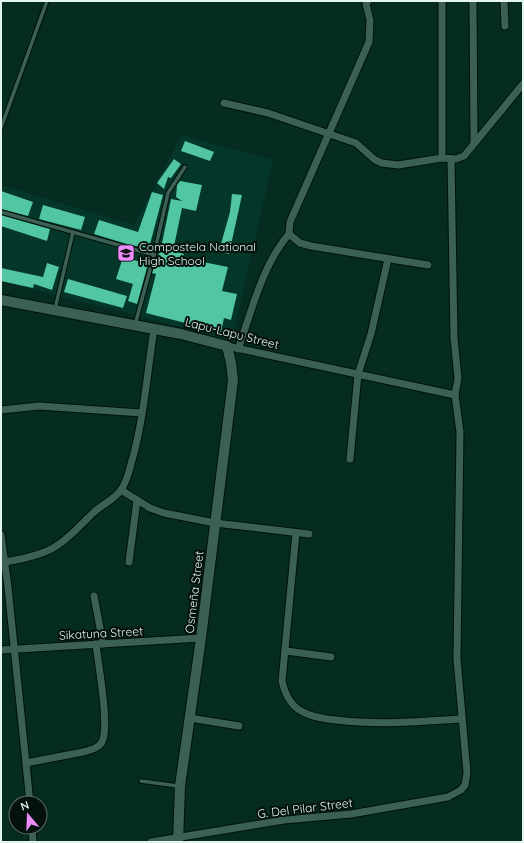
<svg xmlns="http://www.w3.org/2000/svg" width="524" height="843" font-family="Quicksand,sans-serif">
  <style>
    .built { fill: #04362a }
    .building { fill: #52c5a3 }
    .lines { fill: none; stroke-linecap: round; stroke-linejoin: round }
    .lane-casing { stroke: #00120b; stroke-width: 5.5 }
    .street-casing { stroke: #00120b; stroke-width: 9 }
    .secondary-casing { stroke: #00120b; stroke-width: 12 }
    .lane { stroke: #3c6054; stroke-width: 3.5 }
    .street { stroke: #3c6054; stroke-width: 7 }
    .secondary { stroke: #3c6054; stroke-width: 10 }
    .labels { text-anchor: middle; dominant-baseline: central; stroke-width: 4; stroke-linejoin: round; paint-order: stroke }
    .poi-label { font-size: 12px; fill: #e2f6ee; stroke: #04110c; text-anchor: start }
    .street-label { font-size: 12px; fill: #e2f6ee; stroke: #04110c }
  </style>
  <rect width="100%" height="100%" fill="#062b21"/>
  <path class="built" d="M182,135L273,160L232,340L1,281V185L134,225Z"/>
  <g class="building">
    <path d="M185,141L214,152L210,161L181,151Z"/>
    <path d="M174,159L181,164L171,178L168,177L164,189L157,183Z"/>
    <path d="M180,181L202,185L196,211L182,208L173,251L184,254L183,258L228,267L222,291L237,294L231,320L224,318L221,332L146,313L156,274L152,273L161,248L171,199L182,201L176,197L177,185Z"/>
    <path d="M1,191L33,202L28,216L1,209Z"/>
    <path d="M152,192L163,195L149,248L130,245L94,234L99,220L138,232Z"/>
    <path d="M232,194L242,195L229,254L219,251L230,212Z"/>
    <path d="M43,205L85,217L81,230L39,219Z"/>
    <path d="M1,215L50,229L47,241L1,226Z"/>
    <path d="M123,257L148,264L137,304L128,301L133,284L116,279Z"/>
    <path d="M47,263L59,267L52,290L34,284L33,288L1,281V268L43,277Z"/>
    <path d="M68,279L127,296L123,308L64,292Z"/>
  </g>
  <g class="lines">
    <defs>
      <g id="lane">
        <path d="M1,128L47,1"/>
        <path d="M1,212L154,255L135,325"/>
        <path d="M154,255L168,193L185,167"/>
        <path d="M55,309L73,232"/>
        <path d="M141,781L178,786"/>
      </g>
      <g id="street">
        <path d="M368,1L366,4L370,20L369,42L290,222L289,234L300,243L311,246L428,265"/>
        <path d="M473,1L474,143"/>
        <path d="M504,1L505,26"/>
        <path d="M224,103L268,113L356,143L375,160L382,163L398,165L442,158L456,159L464,156L523,84"/>
        <path d="M442,158V1"/>
        <path d="M227,346L455,395"/>
        <path d="M238,349C252,311 262,265 289,234"/>
        <path d="M1,410L39,406L142,413"/>
        <path d="M350,459L358,374L371,334L388,259"/>
        <path d="M121,490L150,508L164,513L215,523L309,534"/>
        <path d="M296,533L282,681C285,694 290,705 301,711C311,717 325,719 336,720C378,725 419,722 461,719"/>
        <path d="M1,535L8,587L30,803"/>
        <path d="M5,562C52,554 58,548 91,515C99,506 114,500 121,490C126,483 129,472 131,464C144,420 147,373 154,329"/>
        <path d="M129,562L137,500"/>
        <path d="M94,596L103,644"/>
        <path d="M1,650L201,638"/>
        <path d="M286,651L331,657"/>
        <path d="M190,718L239,726"/>
        <path d="M26,763L83,752C90,750 98,749 102,742C110,726 98,664 96,644"/>
        <path d="M32,827L33,842"/>
        <path d="M151,842L284,820L351,814L448,797L461,790L465,785L467,773L457,659L460,432L455,395L458,378L454,338L451,159"/>
      </g>
      <path id="secondary" d="M1,300L181,334L227,346L231,363L233,380L201,638L180,786L178,842"/>
    </defs>
    <use href="#lane" class="lane-casing"/>
    <use href="#street" class="street-casing"/>
    <use href="#secondary" class="secondary-casing"/>
    <use href="#lane" class="lane"/>
    <use href="#street" class="street"/>
    <use href="#secondary" class="secondary"/>
  </g>
  <defs>
    <symbol id="school-square" viewBox="-11 -11 22 22"><rect x="-9" y="-9" width="18" height="18" rx="4" fill="#ec8cfb" stroke="#04110c"/><path d="M0-5L7-2L0 1L-7-2ZM-4 1L0 2.5L4 1V4Q0 6-4 4Z" fill="#111"/></symbol>
  </defs>
  <g fill-rule="evenodd">
    <use href="#school-square" x="116" y="243" width="20" height="20"/>
  </g>
  <g class="labels">
    <g class="poi-label">
      <text x="139" y="246">Compostela National<tspan x="139" dy="14">High School</tspan></text>
    </g>
    <g class="street-label">
      <text transform="translate(232 333) rotate(14)">Lapu-Lapu Street</text>
      <text transform="translate(194 592) rotate(-83)">Osmeña Street</text>
      <text transform="translate(101 633) rotate(-3)">Sikatuna Street</text>
      <text transform="translate(305 808) rotate(-7)">G. Del Pilar Street</text>
    </g>
  </g>
  <rect width="524" height="843" fill="none" stroke="#e2f6ee" stroke-width="4"/>
  <g transform="translate(28 815) rotate(341)"><circle r="19" fill="#04110c" stroke="#5d6d66"/>
  <path d="M0-3L7 15L0 10L-7 15Z" fill="#ec8cfb"/>
  <text y="-6" font-size="11" font-weight="bold" text-anchor="middle" fill="#e2f6ee">N</text>
  </g>
</svg>
